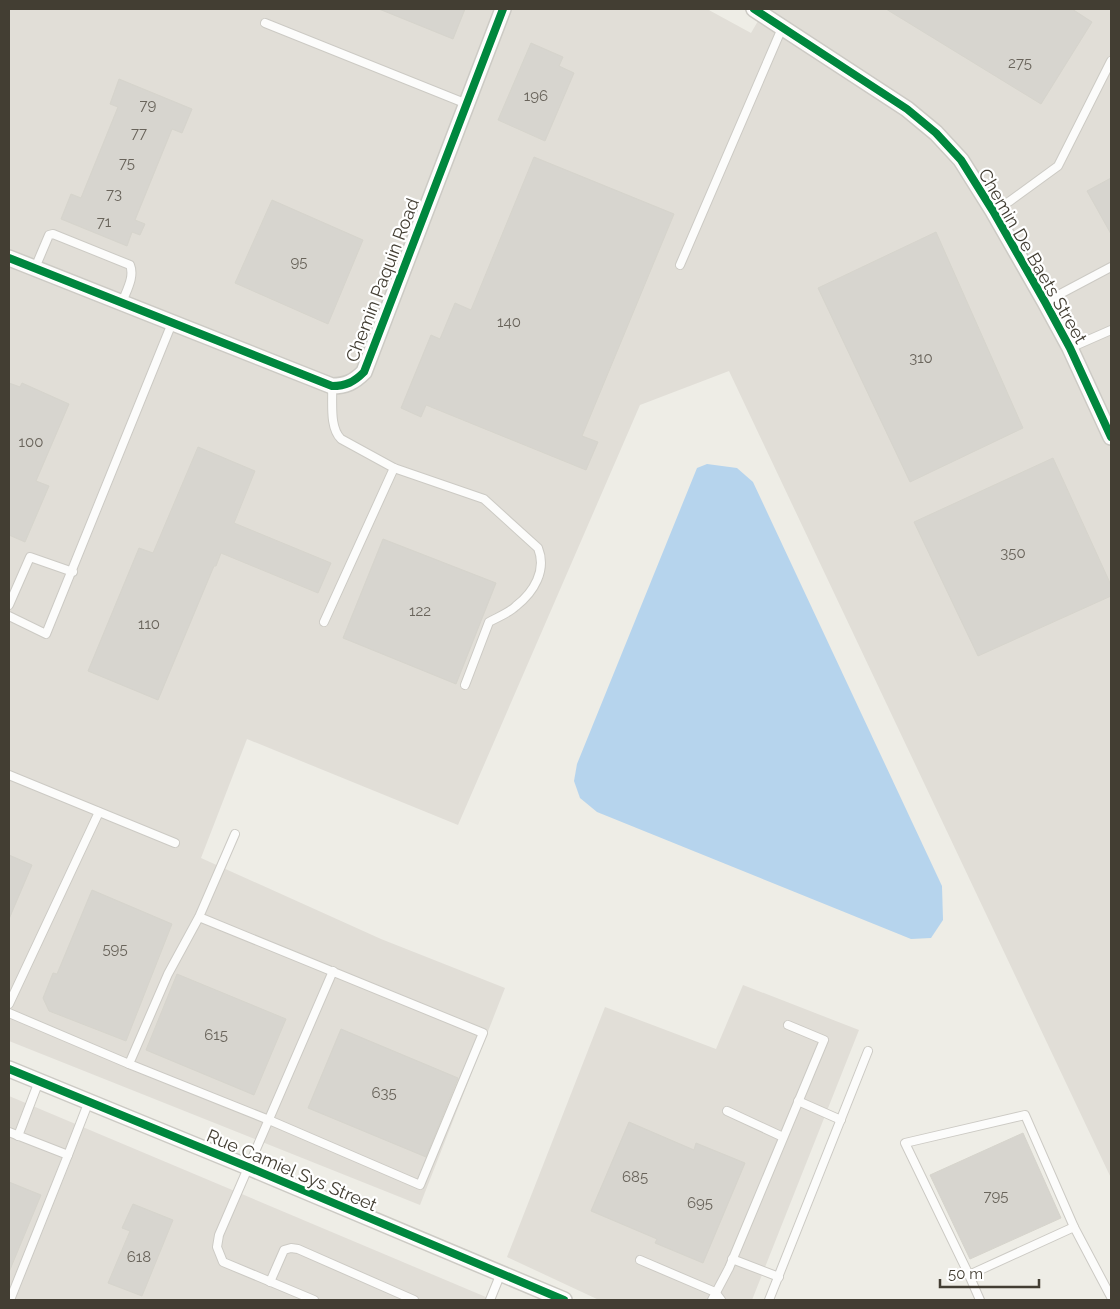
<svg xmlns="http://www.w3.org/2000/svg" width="1120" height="1309" font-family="Raleway,sans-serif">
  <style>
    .industrial { fill: #e1ded7 }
    .water { fill: #b6d4ed }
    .building { fill: #d7d5cf; stroke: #d6d4cc }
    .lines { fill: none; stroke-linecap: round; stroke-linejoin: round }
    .service-casing { stroke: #cccac4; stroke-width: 10 }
    .minor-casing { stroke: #cccac4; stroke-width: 18 }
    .service { stroke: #fcfcfb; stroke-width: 8 }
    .minor { stroke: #fcfcfb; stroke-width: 15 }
    .cycleway-casing { stroke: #fff; stroke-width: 11 }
    .cycleway { stroke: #00873e; stroke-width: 8 }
    .labels { text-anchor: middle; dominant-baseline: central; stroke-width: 4.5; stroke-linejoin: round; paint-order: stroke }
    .number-label { font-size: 15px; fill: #69645b }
    .street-label { font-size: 18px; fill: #433e33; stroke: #fff }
  </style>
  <rect width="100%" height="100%" fill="#eeede6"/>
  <g class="industrial">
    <path d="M9,9H707L751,33L765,9H1111V1178L729,371L640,405L458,825L247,739L201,858L381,939L505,988L420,1205L9,1041Z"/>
    <path d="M743,985L859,1030L752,1300H599L507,1257L605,1007L716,1049Z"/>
    <path d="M9,1096L493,1300H9Z"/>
  </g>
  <path class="water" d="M707,464L737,468L753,482L942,886L943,920L931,938L911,939L597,812L580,798L574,781L577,764L697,468Z"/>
  <g class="building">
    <path d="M379,9H465L453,39Z"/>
    <path d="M886,9H1072L1092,22L1041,104Z"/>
    <path d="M531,43L563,57L559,66L574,73L545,141L498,120Z"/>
    <path d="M119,79L192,109L182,133L172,129L135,220L145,224L140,235L132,232L127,246L61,219L71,194L81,198L118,107L110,104Z"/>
    <path d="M534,157L674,214L582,436L598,442L586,470L426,405L421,417L401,408L431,335L440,339L455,303L471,310Z"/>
    <path d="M1111,178V234L1087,191Z"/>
    <path d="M272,200L363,240L328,324L235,283Z"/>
    <path d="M936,232L1023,428L910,482L818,288Z"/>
    <path d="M9,383L20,387L22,383L69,404L36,481L49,486L25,542L9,535Z"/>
    <path d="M198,447L255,471L234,523L331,563L318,593L221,553L216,566H214L158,700L88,671L139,548L153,553Z"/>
    <path d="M1053,458L1111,585V596L978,656L914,522Z"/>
    <path d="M383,539L496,583L456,684L343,638Z"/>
    <path d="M9,855L32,865L9,919Z"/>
    <path d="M92,890L172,924L126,1041L49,1011L43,998L53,973L57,974Z"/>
    <path d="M177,974L286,1019L254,1095L146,1050Z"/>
    <path d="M341,1029L458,1078L426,1157L308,1108Z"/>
    <path d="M629,1122L694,1150L696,1143L745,1163L703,1263L655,1243L657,1239L591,1211Z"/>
    <path d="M1023,1133L1061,1218L970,1259L930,1175Z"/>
    <path d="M9,1182L41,1195L9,1272Z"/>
    <path d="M133,1204L173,1220L142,1296L108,1283L130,1231L122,1228Z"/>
  </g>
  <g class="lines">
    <defs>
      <g id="service">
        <path d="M265,23L467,104"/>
        <path d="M993,211L1010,201L1058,166L1111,61"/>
        <path d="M680,265L782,28"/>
        <path d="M35,268L49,235L53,234L130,265C135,277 126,291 122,303"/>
        <path d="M1045,302L1111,267"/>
        <path d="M1070,348L1111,330"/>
        <path d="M332,386C333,402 329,427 341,439L394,468L484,499L538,548C547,570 534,592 516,606C509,613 498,617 489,622L465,685"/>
        <path d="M9,605L30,557L73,572"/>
        <path d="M9,616L46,634L172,323"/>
        <path d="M324,622L394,468"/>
        <path d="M9,775L175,843"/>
        <path d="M199,917L483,1033L420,1185L269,1120L129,1064L168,974L199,917L235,834"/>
        <path d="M9,1004L99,812"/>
        <path d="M9,1013L129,1064"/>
        <path d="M798,1101L841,1120"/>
        <path d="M727,1111L783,1137"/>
        <path d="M9,1132L68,1155L10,1300"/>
        <path d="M18,1136L39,1081"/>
        <path d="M68,1155L89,1101"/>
        <path d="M732,1259L779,1277"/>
        <path d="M640,1260L715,1292L721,1300"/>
        <path d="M969,1275L905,1143L1025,1115L1074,1227"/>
        <path d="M270,1282L284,1250L291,1248L298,1249L414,1300"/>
        <path d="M314,1300L223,1262L217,1247L219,1235L333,971"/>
        <path d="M490,1300L501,1273"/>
        <path d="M712,1300L729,1268L824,1040L788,1025"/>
        <path d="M769,1300L868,1051"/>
        <path d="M980,1300L969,1275L1074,1227L1111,1297"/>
      </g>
      <g id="minor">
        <path d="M754,9L907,109L936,133L961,160L993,211L1045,302L1070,348L1111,437"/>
        <path d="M9,258L332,386C346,386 354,382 364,372L503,9"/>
        <path d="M9,1069L248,1167L564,1300"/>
      </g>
    </defs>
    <use href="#service" class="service-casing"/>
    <use href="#minor" class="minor-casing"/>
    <use href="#service" class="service"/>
    <use href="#minor" class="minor"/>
    <defs>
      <g id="cycleway">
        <path d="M754,9L907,109L936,133L961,160L993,211L1045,302L1070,348L1111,437"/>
        <path d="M9,258L332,386C346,386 354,382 364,372L503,9"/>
        <path d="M9,1069L248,1167L564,1300"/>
      </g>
    </defs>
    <use href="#cycleway" class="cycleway-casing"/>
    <use href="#cycleway" class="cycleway"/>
  </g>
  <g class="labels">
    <g class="number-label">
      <text x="1020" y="63">275</text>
      <text x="536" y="96">196</text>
      <text x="148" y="105">79</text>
      <text x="139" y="133">77</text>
      <text x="127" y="163">75</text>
      <text x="114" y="194">73</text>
      <text x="104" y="222">71</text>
      <text x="299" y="262">95</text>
      <text x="509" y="322">140</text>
      <text x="921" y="358">310</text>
      <text x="31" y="442">100</text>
      <text x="1013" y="553">350</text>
      <text x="420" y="611">122</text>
      <text x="149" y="624">110</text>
      <text x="115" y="949">595</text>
      <text x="216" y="1035">615</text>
      <text x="384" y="1093">635</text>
      <text x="635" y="1177">685</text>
      <text x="996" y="1196">795</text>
      <text x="700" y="1203">695</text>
      <text x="139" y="1257">618</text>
    </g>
    <g class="street-label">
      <text transform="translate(1033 256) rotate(60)">Chemin De Baets Street</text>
      <text transform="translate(382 280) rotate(-69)">Chemin Paquin Road</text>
      <text transform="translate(292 1170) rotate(23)">Rue Camiel Sys Street</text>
    </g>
  </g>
  <rect width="1120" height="1309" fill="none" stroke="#433e33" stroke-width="20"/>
  <path d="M940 1279v8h99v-8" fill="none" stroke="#433e33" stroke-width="2.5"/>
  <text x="948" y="1279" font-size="15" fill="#433e33" stroke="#ffffff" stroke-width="4" paint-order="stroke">50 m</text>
</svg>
